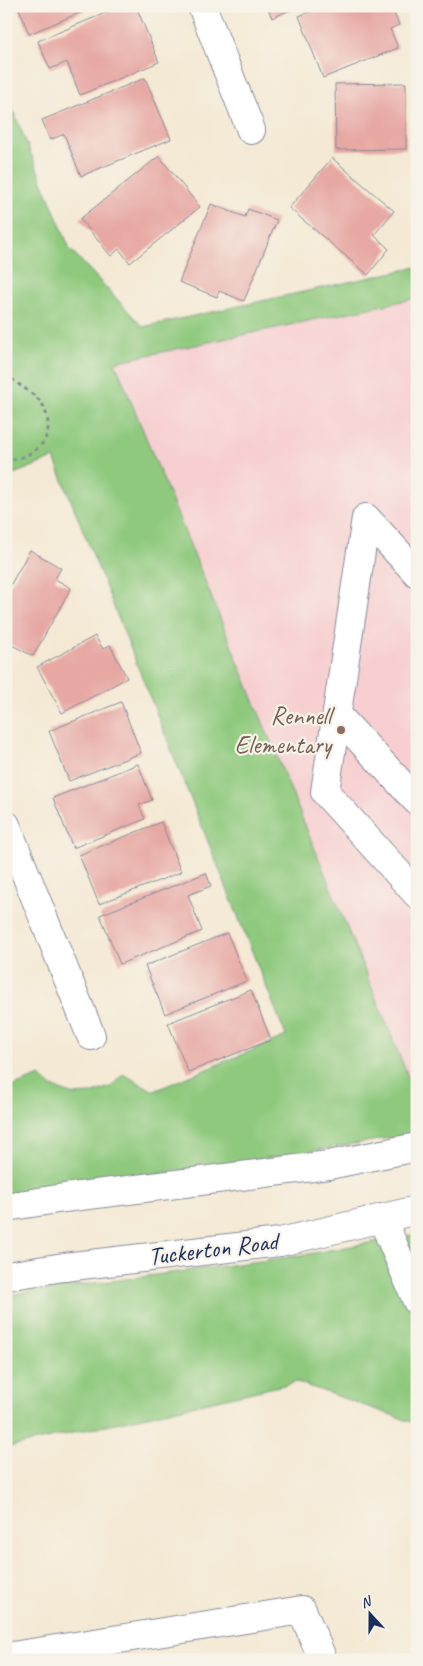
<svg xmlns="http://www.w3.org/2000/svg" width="423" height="1666" font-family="Caveat,sans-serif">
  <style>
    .built { fill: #f7cfd0 }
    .green { fill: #8ec97d; stroke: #547c6e }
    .building { fill: #e7a8a4 }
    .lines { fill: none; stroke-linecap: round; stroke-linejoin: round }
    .minor-casing { stroke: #888c99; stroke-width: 30 }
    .major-casing { stroke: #888c99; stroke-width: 30 }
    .path { stroke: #888c99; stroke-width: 3; stroke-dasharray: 4 4; stroke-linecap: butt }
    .minor { stroke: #fff; stroke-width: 28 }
    .major { stroke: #fff; stroke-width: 28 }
    .education-dot { fill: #8d6e63; stroke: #f7f3e8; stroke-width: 2 }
    .labels { text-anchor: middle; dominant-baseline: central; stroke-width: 4.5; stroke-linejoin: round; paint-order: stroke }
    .education-label { font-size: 25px; fill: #785e54; stroke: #f7f3e8; text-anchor: end }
    .street-label { font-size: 25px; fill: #1b2f5e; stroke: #f7f3e8 }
  </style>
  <rect width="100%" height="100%" fill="#f7f3e8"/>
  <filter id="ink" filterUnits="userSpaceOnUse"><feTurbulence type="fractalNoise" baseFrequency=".02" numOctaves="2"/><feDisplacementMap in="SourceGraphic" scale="10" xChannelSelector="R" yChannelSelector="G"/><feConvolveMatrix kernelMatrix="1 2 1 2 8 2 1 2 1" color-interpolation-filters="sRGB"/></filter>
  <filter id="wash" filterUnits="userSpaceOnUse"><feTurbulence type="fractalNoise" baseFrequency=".0096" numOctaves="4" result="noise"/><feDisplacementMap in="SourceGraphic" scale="20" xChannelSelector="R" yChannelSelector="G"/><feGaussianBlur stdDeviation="1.12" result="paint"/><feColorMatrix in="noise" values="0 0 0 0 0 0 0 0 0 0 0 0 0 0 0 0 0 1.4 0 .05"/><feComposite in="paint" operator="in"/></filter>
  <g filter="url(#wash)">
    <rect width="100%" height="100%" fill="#f4e9d4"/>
    <path class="built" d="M417,298V1098L115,362Z"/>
    <g class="green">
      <path d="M6,93L70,249L143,327L417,267V298L115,362L417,1098V1133C281,1158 144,1176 6,1194V1089L40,1076L52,1087L74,1095L91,1094L112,1086L123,1074L154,1091L286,1036L54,458L6,477V263L14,260L6,240Z"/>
      <path d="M417,1234V1424L297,1382L6,1448V1295L297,1256Z"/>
    </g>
    <g id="blocks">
      <g class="building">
        <path d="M18,6H96L29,34Z"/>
        <path d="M122,6H136L159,62L80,95L67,62L50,69L38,41Z"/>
        <path d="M267,6H299L272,18Z"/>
        <path d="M324,6H378L379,9L391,6L399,25L390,29L398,48L323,78L299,16Z"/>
        <path d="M145,78L171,139L81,176L64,134L50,140L42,120Z"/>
        <path d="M406,83V149L336,150L335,84Z"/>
        <path d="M159,156L200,207L130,263L119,249L111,256L80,219Z"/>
        <path d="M332,158L394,211L374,235L389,249L368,275L289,208Z"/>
        <path d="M211,204L245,217L248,209L277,220L244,301L219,291L217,297L179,282Z"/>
        <path d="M30,550L61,568L55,579L71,588L33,656L6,642V593Z"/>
        <path d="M95,636L103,649L110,645L127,678L62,713L37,667Z"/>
        <path d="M121,702L141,753L69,781L49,731Z"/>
        <path d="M138,764L152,800L139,805L145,819L73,848L53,798Z"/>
        <path d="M161,822L181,872L99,904L79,855Z"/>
        <path d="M206,873L211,886L188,895L202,931L120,964L100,915Z"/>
        <path d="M227,933L247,981L165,1014L145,966Z"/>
        <path d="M251,990L271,1040L188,1072L168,1023Z"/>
      </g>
    </g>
  </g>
  <g filter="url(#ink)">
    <use href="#blocks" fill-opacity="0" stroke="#888c99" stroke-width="1"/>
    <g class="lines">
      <defs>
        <g id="minor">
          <path d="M202,6L251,130"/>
          <path d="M417,573L366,518L325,792L417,894"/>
          <path d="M337,715L417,801"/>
          <path d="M6,825L91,1036"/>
          <path d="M382,1218L417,1301"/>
          <path d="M6,1657L302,1610L323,1660"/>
        </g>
        <g id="major">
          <path d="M6,1207L64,1198L329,1165L417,1147"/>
          <path d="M6,1276L64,1267L280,1242L417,1210"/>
        </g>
      </defs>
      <use href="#minor" class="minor-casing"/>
      <use href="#major" class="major-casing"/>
      <path class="path" d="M6,373C16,385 30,390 40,401C45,407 47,415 48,423C50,447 27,458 6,461"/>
      <use href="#minor" class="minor"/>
      <use href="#major" class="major"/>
    </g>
  </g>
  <circle class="education-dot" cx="341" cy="730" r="5"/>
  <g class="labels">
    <g class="education-label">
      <text x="331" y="716">Rennell<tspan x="331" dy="29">Elementary</tspan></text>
    </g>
    <g class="street-label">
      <text transform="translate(213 1249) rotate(-7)">Tuckerton Road</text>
    </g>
  </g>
  <rect width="423" height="1666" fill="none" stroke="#f7f3e8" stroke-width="25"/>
  <g transform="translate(370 1614) rotate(339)" stroke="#f7f3e8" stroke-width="4" paint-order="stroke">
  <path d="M0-4L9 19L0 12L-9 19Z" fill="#1b2f5e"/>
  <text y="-8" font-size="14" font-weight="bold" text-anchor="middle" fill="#1b2f5e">N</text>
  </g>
</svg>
